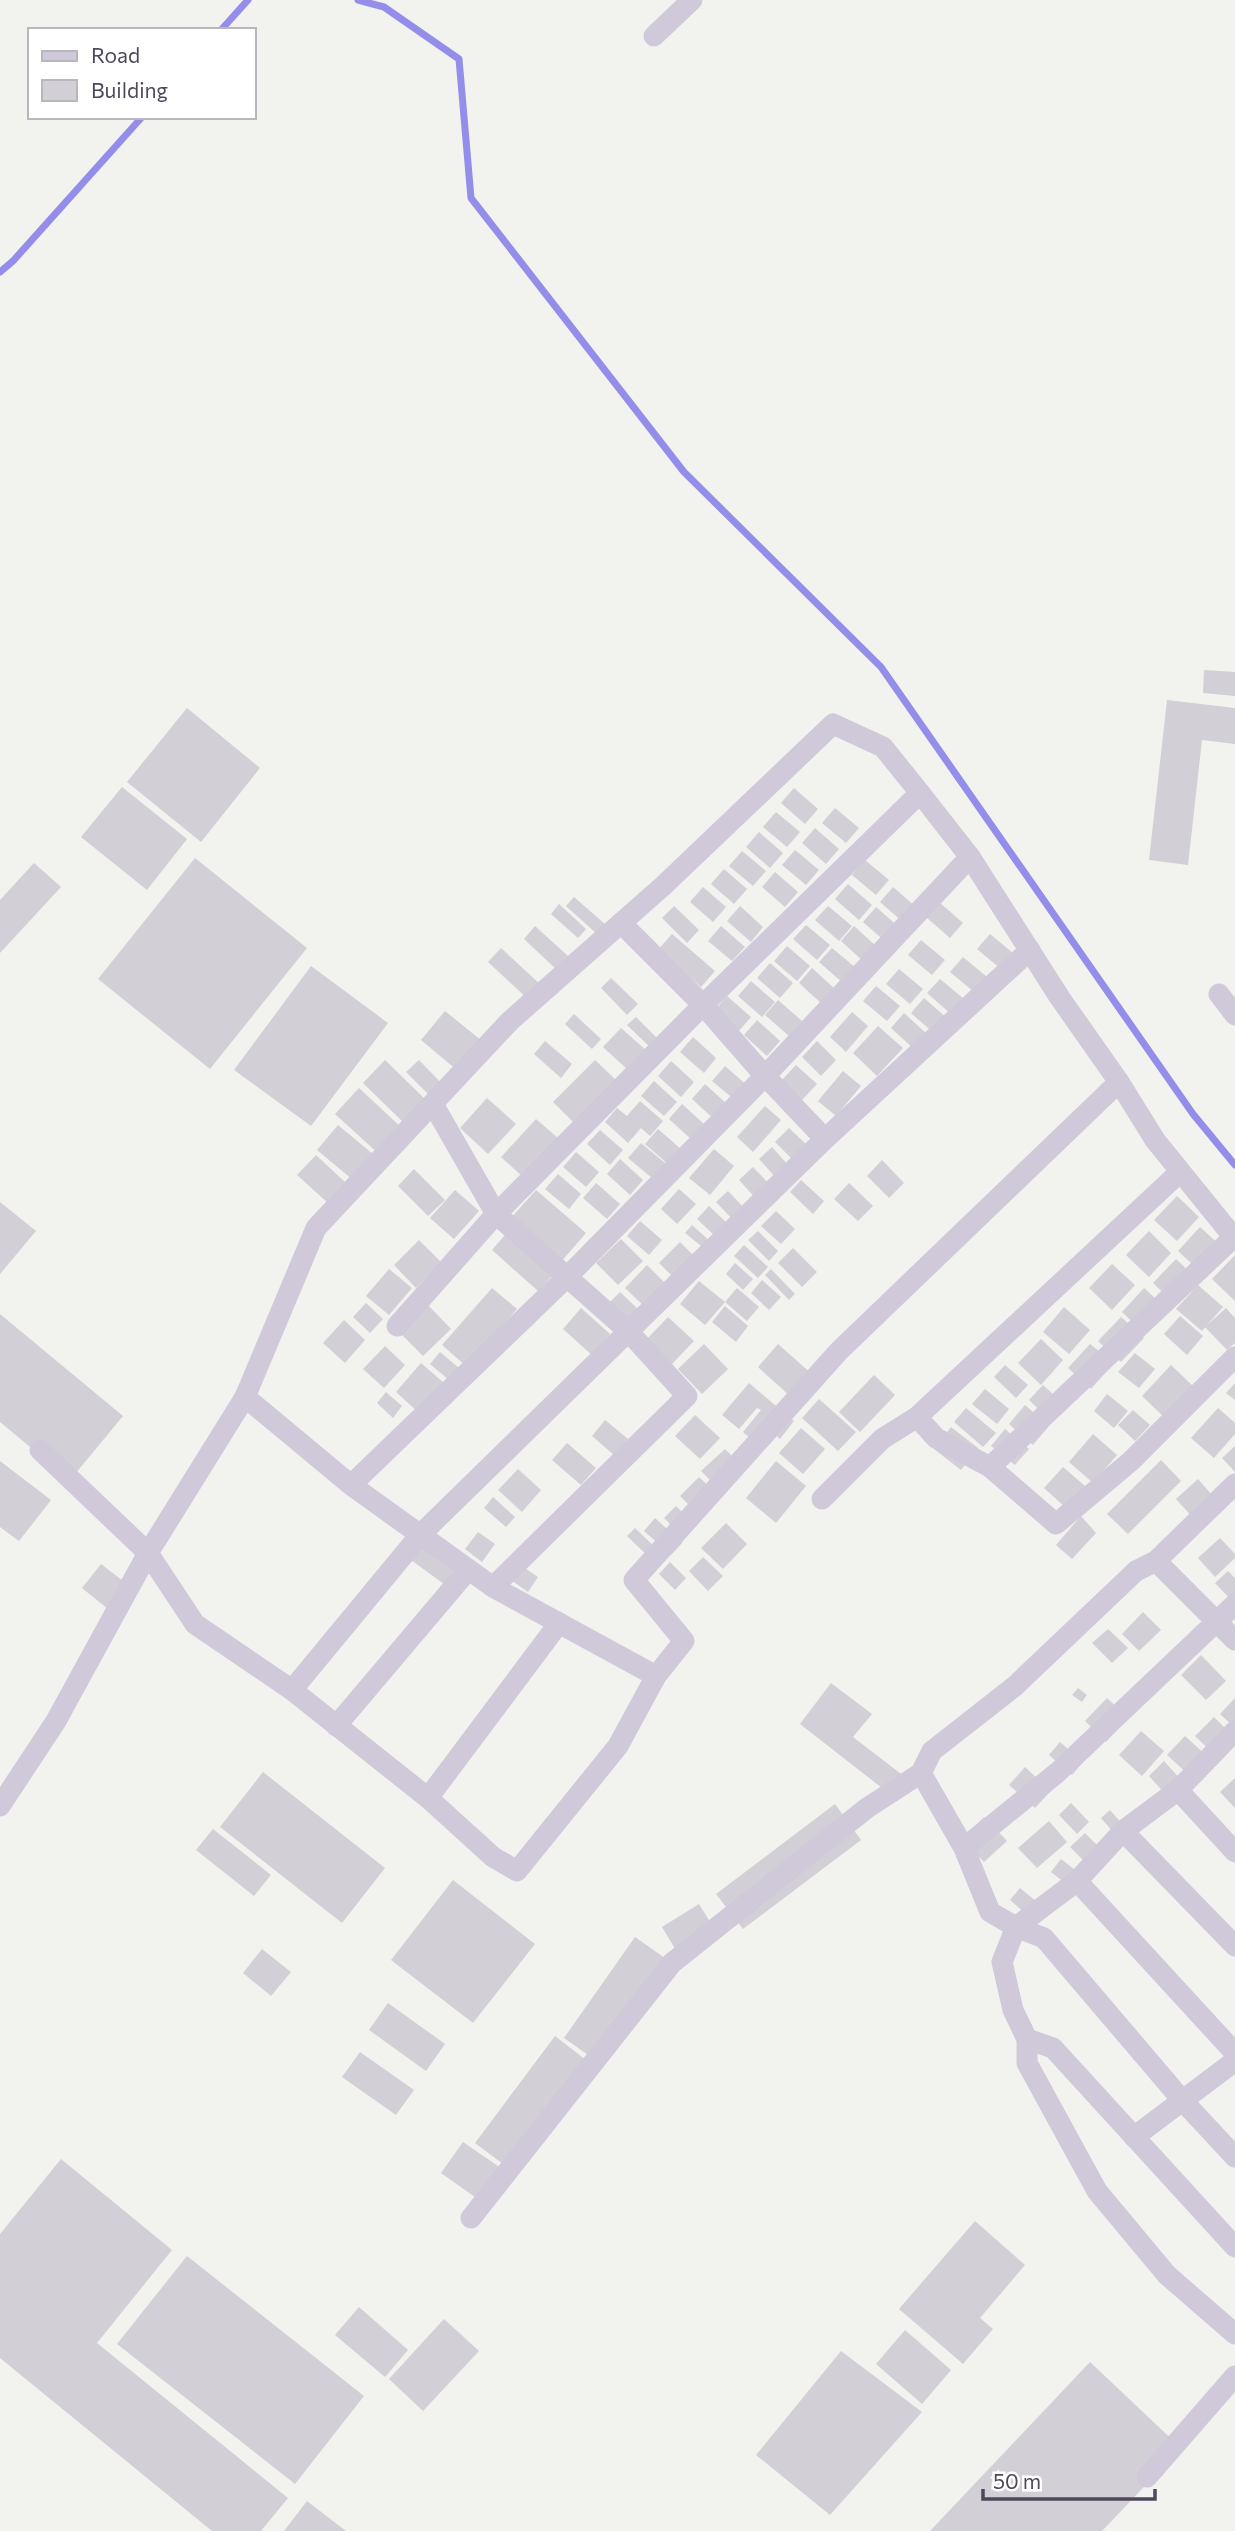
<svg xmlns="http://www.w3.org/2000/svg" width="1235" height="2531" font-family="Commissioner,sans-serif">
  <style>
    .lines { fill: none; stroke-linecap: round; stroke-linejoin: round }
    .stream { stroke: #948dea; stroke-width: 7 }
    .building { fill: #d3cfd7 }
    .minor { stroke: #cfc9d9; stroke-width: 21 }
  </style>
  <rect width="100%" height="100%" fill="#f2f2ef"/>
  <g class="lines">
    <g class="stream">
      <path d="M358,0L384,7L459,59L471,198L684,472L881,667L1193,1114L1235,1165"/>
      <path d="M221,30L248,0"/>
      <path d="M0,272L13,261L142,117"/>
    </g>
  </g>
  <g class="building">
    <path d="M1204,670L1235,672V696L1203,693Z"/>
    <path d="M1167,700L1235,708V744L1202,740L1188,865L1149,860Z"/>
    <path d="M187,708L260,768L201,842L127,782Z"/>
    <path d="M122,787L187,839L147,890L81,837Z"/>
    <path d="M794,788L818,809L805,824L781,803Z"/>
    <path d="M835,808L859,828L846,843L822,823Z"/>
    <path d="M776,812L800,832L787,847L763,827Z"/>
    <path d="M815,828L839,849L826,864L802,843Z"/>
    <path d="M759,832L783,853L770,868L746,847Z"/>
    <path d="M795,850L819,870L806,885L782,865Z"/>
    <path d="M742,851L766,871L753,886L729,866Z"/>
    <path d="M195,858L307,948L210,1069L98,979Z"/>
    <path d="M865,860L889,880L876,895L852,875Z"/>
    <path d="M34,863L61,887L0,953V900Z"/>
    <path d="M724,869L747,889L734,904L711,884Z"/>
    <path d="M775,872L798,892L785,907L762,887Z"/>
    <path d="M848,884L872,905L859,920L835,899Z"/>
    <path d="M703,887L726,907L713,922L690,902Z"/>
    <path d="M893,887L917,908L904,923L880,902Z"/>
    <path d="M574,897L606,925L597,934L566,906Z"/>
    <path d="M939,902L963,923L950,938L926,917Z"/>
    <path d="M559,904L586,929L578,938L551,914Z"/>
    <path d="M674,906L699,930L687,943L662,918Z"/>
    <path d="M740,906L763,927L751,942L727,921Z"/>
    <path d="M828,906L852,926L839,941L815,920Z"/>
    <path d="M876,907L900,928L887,943L863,922Z"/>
    <path d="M806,925L830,945L817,960L793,939Z"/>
    <path d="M535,926L569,957L557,970L524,939Z"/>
    <path d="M721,926L745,947L732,961L708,941Z"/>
    <path d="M854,926L877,947L864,962L841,941Z"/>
    <path d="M672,934L715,971L701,987L658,950Z"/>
    <path d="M990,934L1014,954L1001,969L977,949Z"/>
    <path d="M921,940L945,960L932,975L908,955Z"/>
    <path d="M787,946L810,966L797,981L774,961Z"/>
    <path d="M501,948L542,986L529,1000L488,962Z"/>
    <path d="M832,948L856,968L843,983L819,962Z"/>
    <path d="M963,957L987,977L974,992L950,972Z"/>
    <path d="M770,963L793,983L780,998L757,978Z"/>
    <path d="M311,966L388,1023L311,1126L234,1070Z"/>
    <path d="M812,968L835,989L822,1004L799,983Z"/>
    <path d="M899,969L923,989L910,1004L886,984Z"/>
    <path d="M611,978L638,1004L627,1015L601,988Z"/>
    <path d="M940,979L964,999L951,1014L927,993Z"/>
    <path d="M751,981L775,1002L762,1017L738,996Z"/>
    <path d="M876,986L900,1006L887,1021L863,1001Z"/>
    <path d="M727,996L751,1017L738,1032L714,1011Z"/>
    <path d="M924,998L948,1019L935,1034L911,1013Z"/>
    <path d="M778,1000L802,1021L789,1036L765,1015Z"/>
    <path d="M445,1011L482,1041L458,1071L421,1040Z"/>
    <path d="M852,1012L868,1026L846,1052L830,1037Z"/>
    <path d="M904,1013L927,1034L914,1049L891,1028Z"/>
    <path d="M574,1014L601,1039L592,1049L565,1024Z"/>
    <path d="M636,1017L661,1042L653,1050L627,1025Z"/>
    <path d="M757,1020L780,1041L767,1056L744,1035Z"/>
    <path d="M878,1026L903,1048L877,1076L853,1053Z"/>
    <path d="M621,1028L647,1051L629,1071L603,1047Z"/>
    <path d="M693,1037L716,1058L704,1073L680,1052Z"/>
    <path d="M545,1041L572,1064L561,1078L534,1054Z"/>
    <path d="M817,1041L836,1060L821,1076L802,1057Z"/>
    <path d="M385,1060L429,1103L407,1126L363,1083Z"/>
    <path d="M419,1060L445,1087L433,1099L406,1072Z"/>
    <path d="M595,1060L618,1082L576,1125L553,1102Z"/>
    <path d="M671,1061L694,1082L681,1097L658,1076Z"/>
    <path d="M796,1065L817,1084L802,1100L781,1081Z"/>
    <path d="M725,1066L749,1087L736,1101L712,1081Z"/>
    <path d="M843,1071L861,1086L836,1116L818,1101Z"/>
    <path d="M654,1081L677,1102L664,1116L641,1096Z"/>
    <path d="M705,1084L728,1105L715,1120L692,1099Z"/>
    <path d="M359,1088L404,1130L380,1155L335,1114Z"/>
    <path d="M487,1098L516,1124L488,1154L460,1128Z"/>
    <path d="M640,1101L663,1121L650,1136L641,1128L628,1143L605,1122L617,1108L627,1116Z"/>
    <path d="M682,1104L705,1125L692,1140L669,1119Z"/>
    <path d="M765,1106L781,1120L753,1152L737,1137Z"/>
    <path d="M536,1119L558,1138L522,1176L501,1157Z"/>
    <path d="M338,1125L374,1155L353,1180L317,1150Z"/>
    <path d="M789,1128L807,1145L793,1160L775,1142Z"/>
    <path d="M658,1129L682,1150L669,1165L645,1144Z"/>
    <path d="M600,1130L623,1150L610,1165L587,1144Z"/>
    <path d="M641,1143L665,1163L652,1178L628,1158Z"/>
    <path d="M772,1147L789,1166L776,1178L759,1159Z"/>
    <path d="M714,1149L734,1166L710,1195L689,1178Z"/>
    <path d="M576,1152L599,1172L586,1187L563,1167Z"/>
    <path d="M316,1155L346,1183L328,1203L297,1175Z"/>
    <path d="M620,1159L643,1180L630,1195L607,1174Z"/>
    <path d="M882,1160L904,1183L889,1198L867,1176Z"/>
    <path d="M753,1167L772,1187L758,1201L739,1180Z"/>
    <path d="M414,1169L445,1200L428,1216L398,1186Z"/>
    <path d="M558,1174L581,1194L569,1209L545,1189Z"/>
    <path d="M801,1180L824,1201L813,1214L790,1192Z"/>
    <path d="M596,1183L620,1204L607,1219L583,1198Z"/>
    <path d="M849,1183L873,1206L858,1221L834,1199Z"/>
    <path d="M679,1189L696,1204L677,1224L661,1209Z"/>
    <path d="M455,1190L479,1211L454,1239L430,1218Z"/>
    <path d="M536,1190L586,1233L560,1263L510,1219Z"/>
    <path d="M728,1191L746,1210L735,1222L716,1202Z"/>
    <path d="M1177,1196L1199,1217L1177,1241L1154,1220Z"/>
    <path d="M0,1202L36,1231L0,1274Z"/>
    <path d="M709,1206L728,1224L716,1237L697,1219Z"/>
    <path d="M776,1211L795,1229L781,1244L761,1226Z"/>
    <path d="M640,1221L662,1240L649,1255L627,1236Z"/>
    <path d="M692,1225L712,1243L706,1250L685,1233Z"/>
    <path d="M1200,1227L1224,1249L1202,1273L1178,1251Z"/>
    <path d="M758,1231L778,1251L769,1261L748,1240Z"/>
    <path d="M1149,1231L1171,1253L1149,1277L1126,1255Z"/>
    <path d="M505,1235L552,1276L538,1291L492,1250Z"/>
    <path d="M621,1239L643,1261L618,1285L596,1263Z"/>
    <path d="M419,1240L441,1262L416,1288L394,1265Z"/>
    <path d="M680,1242L698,1260L677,1281L659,1263Z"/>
    <path d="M744,1245L768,1267L758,1278L734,1256Z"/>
    <path d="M793,1248L817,1272L802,1287L778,1263Z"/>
    <path d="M1235,1255V1301L1212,1279Z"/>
    <path d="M1176,1259L1199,1281L1176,1305L1153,1283Z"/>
    <path d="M735,1263L753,1279L743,1290L726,1274Z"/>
    <path d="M1112,1264L1135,1285L1112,1310L1089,1288Z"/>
    <path d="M647,1265L667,1285L646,1308L625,1288Z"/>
    <path d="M389,1269L412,1288L389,1315L366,1296Z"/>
    <path d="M771,1269L795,1294L789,1300L765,1275Z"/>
    <path d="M762,1280L781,1297L769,1310L751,1293Z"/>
    <path d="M699,1281L725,1302L705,1325L680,1304Z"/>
    <path d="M1198,1285L1223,1307L1202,1331L1176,1309Z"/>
    <path d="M492,1288L517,1309L467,1367L442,1345Z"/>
    <path d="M737,1288L759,1307L747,1321L725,1302Z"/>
    <path d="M1144,1288L1167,1309L1145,1334L1122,1312Z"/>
    <path d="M620,1292L642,1313L631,1326L608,1304Z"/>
    <path d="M366,1303L383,1319L370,1333L353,1317Z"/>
    <path d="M428,1305L451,1329L423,1356L400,1333Z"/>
    <path d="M725,1306L748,1326L736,1342L712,1322Z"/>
    <path d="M1064,1307L1090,1330L1069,1354L1043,1332Z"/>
    <path d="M581,1308L610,1334L592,1355L563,1329Z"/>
    <path d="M1226,1308L1235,1318V1343L1227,1350L1205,1327Z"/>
    <path d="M0,1314L123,1416L70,1480L0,1422Z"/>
    <path d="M1180,1316L1203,1336L1187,1355L1164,1334Z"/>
    <path d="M668,1317L694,1341L671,1365L646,1340Z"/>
    <path d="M1121,1317L1144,1338L1121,1362L1098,1341Z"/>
    <path d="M344,1320L365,1340L345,1363L323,1343Z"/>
    <path d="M1041,1339L1063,1360L1041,1385L1018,1363Z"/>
    <path d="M704,1344L728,1369L702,1394L678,1369Z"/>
    <path d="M778,1344L822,1383L801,1406L758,1367Z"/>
    <path d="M1090,1344L1114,1363L1091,1389L1068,1368Z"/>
    <path d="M385,1346L405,1365L384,1388L363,1369Z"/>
    <path d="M440,1352L459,1368L449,1380L430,1364Z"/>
    <path d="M1135,1353L1155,1369L1139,1388L1118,1372Z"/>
    <path d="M421,1363L444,1383L418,1412L396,1392Z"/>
    <path d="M1005,1365L1028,1385L1016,1398L994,1377Z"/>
    <path d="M1171,1365L1196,1389L1167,1420L1142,1396Z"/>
    <path d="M874,1375L895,1395L860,1432L839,1412Z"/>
    <path d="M749,1383L794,1421L780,1439L770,1430L758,1445L743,1432L761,1410L757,1408L739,1429L722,1415Z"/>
    <path d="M1235,1383V1400L1226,1393Z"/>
    <path d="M1043,1385L1066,1406L1052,1422L1029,1400Z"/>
    <path d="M985,1389L1009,1409L997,1424L972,1404Z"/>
    <path d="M386,1392L402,1406L393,1418L377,1403Z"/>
    <path d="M1107,1394L1128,1411L1114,1428L1094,1411Z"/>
    <path d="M819,1399L856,1432L838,1451L802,1418Z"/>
    <path d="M1025,1405L1049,1426L1033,1445L1009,1424Z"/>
    <path d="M966,1408L996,1433L983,1447L954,1422Z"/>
    <path d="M1218,1408L1235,1423V1434L1214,1458L1191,1438Z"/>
    <path d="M1133,1410L1150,1425L1135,1441L1118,1425Z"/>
    <path d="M695,1415L720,1438L700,1459L675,1436Z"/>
    <path d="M605,1420L628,1439L614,1455L592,1436Z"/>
    <path d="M951,1427L978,1448L961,1470L934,1449Z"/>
    <path d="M801,1428L825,1449L803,1474L779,1453Z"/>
    <path d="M1005,1429L1029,1449L1015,1465L991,1446Z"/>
    <path d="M1093,1434L1117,1455L1093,1483L1069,1462Z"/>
    <path d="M567,1443L596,1468L581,1485L552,1460Z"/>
    <path d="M1235,1446V1472L1222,1458Z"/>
    <path d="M725,1449L746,1470L723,1493L701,1471Z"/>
    <path d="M1161,1460L1181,1481L1128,1534L1107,1514Z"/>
    <path d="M0,1461L51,1500L19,1541L0,1527Z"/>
    <path d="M776,1461L806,1486L776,1523L746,1498Z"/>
    <path d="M1063,1467L1085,1486L1065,1507L1044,1488Z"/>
    <path d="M518,1469L541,1490L522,1512L498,1490Z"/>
    <path d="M699,1477L719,1496L700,1516L680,1496Z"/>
    <path d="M1198,1479L1217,1501L1195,1520L1176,1499Z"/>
    <path d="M493,1497L515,1517L506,1527L484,1508Z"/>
    <path d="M676,1506L693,1523L681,1535L664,1518Z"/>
    <path d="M1081,1516L1096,1533L1072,1559L1056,1545Z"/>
    <path d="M655,1518L682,1543L671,1555L644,1531Z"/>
    <path d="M726,1523L747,1544L723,1569L701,1548Z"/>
    <path d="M635,1528L661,1553L653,1561L627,1536Z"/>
    <path d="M478,1532L495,1544L482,1562L465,1549Z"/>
    <path d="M1220,1538L1235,1554V1558L1215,1577L1198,1558Z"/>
    <path d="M421,1546L454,1570L444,1584L411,1560Z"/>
    <path d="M703,1557L723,1576L708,1591L689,1571Z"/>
    <path d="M670,1562L686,1578L675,1590L659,1574Z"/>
    <path d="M101,1564L127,1584L108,1609L82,1588Z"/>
    <path d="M522,1566L538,1577L528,1592L511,1580Z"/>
    <path d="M1228,1571L1235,1578V1604L1215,1583Z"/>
    <path d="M1143,1612L1161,1630L1139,1651L1122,1634Z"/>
    <path d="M1108,1629L1128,1648L1112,1663L1092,1643Z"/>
    <path d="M1201,1655L1226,1681L1206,1700L1181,1675Z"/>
    <path d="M831,1683L872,1714L853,1737L905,1777L891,1795L800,1724Z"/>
    <path d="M1078,1688L1087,1695L1082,1702L1072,1695Z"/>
    <path d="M1107,1698L1128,1718L1106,1742L1085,1721Z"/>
    <path d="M1235,1698V1728L1220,1714Z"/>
    <path d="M1214,1717L1232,1735L1214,1754L1195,1736Z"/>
    <path d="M1141,1731L1164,1751L1142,1776L1119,1755Z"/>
    <path d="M1185,1736L1207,1756L1189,1775L1167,1755Z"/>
    <path d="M1060,1742L1083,1762L1072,1775L1049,1755Z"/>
    <path d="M1164,1761L1183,1782L1168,1797L1149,1776Z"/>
    <path d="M1025,1767L1051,1791L1035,1808L1009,1785Z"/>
    <path d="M263,1772L385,1868L342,1923L220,1827Z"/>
    <path d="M1235,1778V1808L1220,1792Z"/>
    <path d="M1071,1803L1089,1822L1077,1834L1059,1815Z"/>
    <path d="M835,1804L861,1840L743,1929L716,1894Z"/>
    <path d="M1110,1810L1130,1833L1121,1841L1101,1818Z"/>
    <path d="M984,1817L1007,1841L984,1862L962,1839Z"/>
    <path d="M1049,1821L1067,1842L1037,1868L1018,1848Z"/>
    <path d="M213,1829L271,1875L254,1896L196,1850Z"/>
    <path d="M1085,1833L1107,1855L1092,1869L1070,1847Z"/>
    <path d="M1061,1859L1084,1877L1074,1890L1051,1872Z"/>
    <path d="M453,1880L535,1944L473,2023L391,1960Z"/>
    <path d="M1020,1888L1047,1910L1036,1923L1010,1900Z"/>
    <path d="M699,1904L718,1935L680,1957L662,1927Z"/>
    <path d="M635,1937L672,1963L601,2064L564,2038Z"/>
    <path d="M262,1949L291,1972L271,1996L243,1973Z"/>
    <path d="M388,2003L445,2044L426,2071L369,2030Z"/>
    <path d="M555,2036L595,2067L515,2173L475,2143Z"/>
    <path d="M360,2052L414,2090L396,2115L342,2077Z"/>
    <path d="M463,2142L511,2175L489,2207L441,2173Z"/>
    <path d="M61,2159L172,2250L97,2343L288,2498L261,2531H212L0,2358V2234Z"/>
    <path d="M975,2221L1025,2265L980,2318L993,2329L963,2364L899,2309Z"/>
    <path d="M187,2256L364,2396L295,2484L117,2344Z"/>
    <path d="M359,2307L408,2350L385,2377L335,2335Z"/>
    <path d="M444,2319L479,2351L423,2411L389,2379Z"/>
    <path d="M905,2330L951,2370L922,2404L876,2364Z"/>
    <path d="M841,2351L922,2412L830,2515L756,2455Z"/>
    <path d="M1090,2362L1181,2448L1102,2531H930Z"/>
    <path d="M307,2501L346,2531H284Z"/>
  </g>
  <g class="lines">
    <g class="minor">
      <path d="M654,36L692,0"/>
      <path d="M621,923L703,1005L765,1076L825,1139"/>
      <path d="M1219,994L1235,1015"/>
      <path d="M433,1104L496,1214L628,1331L687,1396L493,1587"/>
      <path d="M397,1326L496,1214L703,1005L920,793"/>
      <path d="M245,1397L351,1485L493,1587L656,1676L684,1641L634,1580L839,1351L1119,1082"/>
      <path d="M917,1417L936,1438L990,1467L1056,1524L1131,1461L1235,1357"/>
      <path d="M40,1450L148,1553L195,1624L292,1690L428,1798L493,1857L517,1871L618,1746L656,1676"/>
      <path d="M990,1467L1233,1238"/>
      <path d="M351,1485L566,1278L765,1076L970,857"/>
      <path d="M822,1499L882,1439L917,1417L1180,1172"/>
      <path d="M1156,1561L1235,1640"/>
      <path d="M292,1690L420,1535L825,1139L1030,950"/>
      <path d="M336,1726L468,1570"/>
      <path d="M1235,1731L1178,1790L1123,1831L1077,1881L1016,1927L1002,1962L1013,2010L1027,2039V2063L1097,2191L1167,2275L1235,2334"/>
      <path d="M921,1773L964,1848L990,1912L1016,1927L1044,1938L1182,2100L1235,2157"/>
      <path d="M1178,1790L1235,1852"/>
      <path d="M428,1798L559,1623"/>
      <path d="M0,1806L56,1721L148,1553L245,1397L316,1228L510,1021L663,886L833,724L883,747L920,793L970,857L1060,998L1119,1082L1155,1140L1235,1239"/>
      <path d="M1123,1831L1235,1946"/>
      <path d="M964,1848L1058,1772L1235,1604"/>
      <path d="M1077,1881L1235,2053"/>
      <path d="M1027,2039L1053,2048L1235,2247"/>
      <path d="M1134,2137L1235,2061"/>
      <path d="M471,2218L672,1963L867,1808L921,1773L932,1751L1015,1686L1136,1571L1156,1561L1235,1484"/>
      <path d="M1147,2477L1235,2376"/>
    </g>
  </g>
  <rect x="28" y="28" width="228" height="91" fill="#ffffff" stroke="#b9b6be" stroke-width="2"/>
  <rect x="42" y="51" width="35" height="10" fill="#cfc9d9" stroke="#b9b6be" stroke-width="2"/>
  <text x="91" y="63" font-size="21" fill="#4f485d">Road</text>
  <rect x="42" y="80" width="35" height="21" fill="#d3cfd7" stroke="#b9b6be" stroke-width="2"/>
  <text x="91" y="98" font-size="21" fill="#4f485d">Building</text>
  <path d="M983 2489v10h172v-10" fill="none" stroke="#4f485d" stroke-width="3.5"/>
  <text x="993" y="2489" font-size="21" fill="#4f485d" stroke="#ffffff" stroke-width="5" paint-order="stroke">50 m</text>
</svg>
